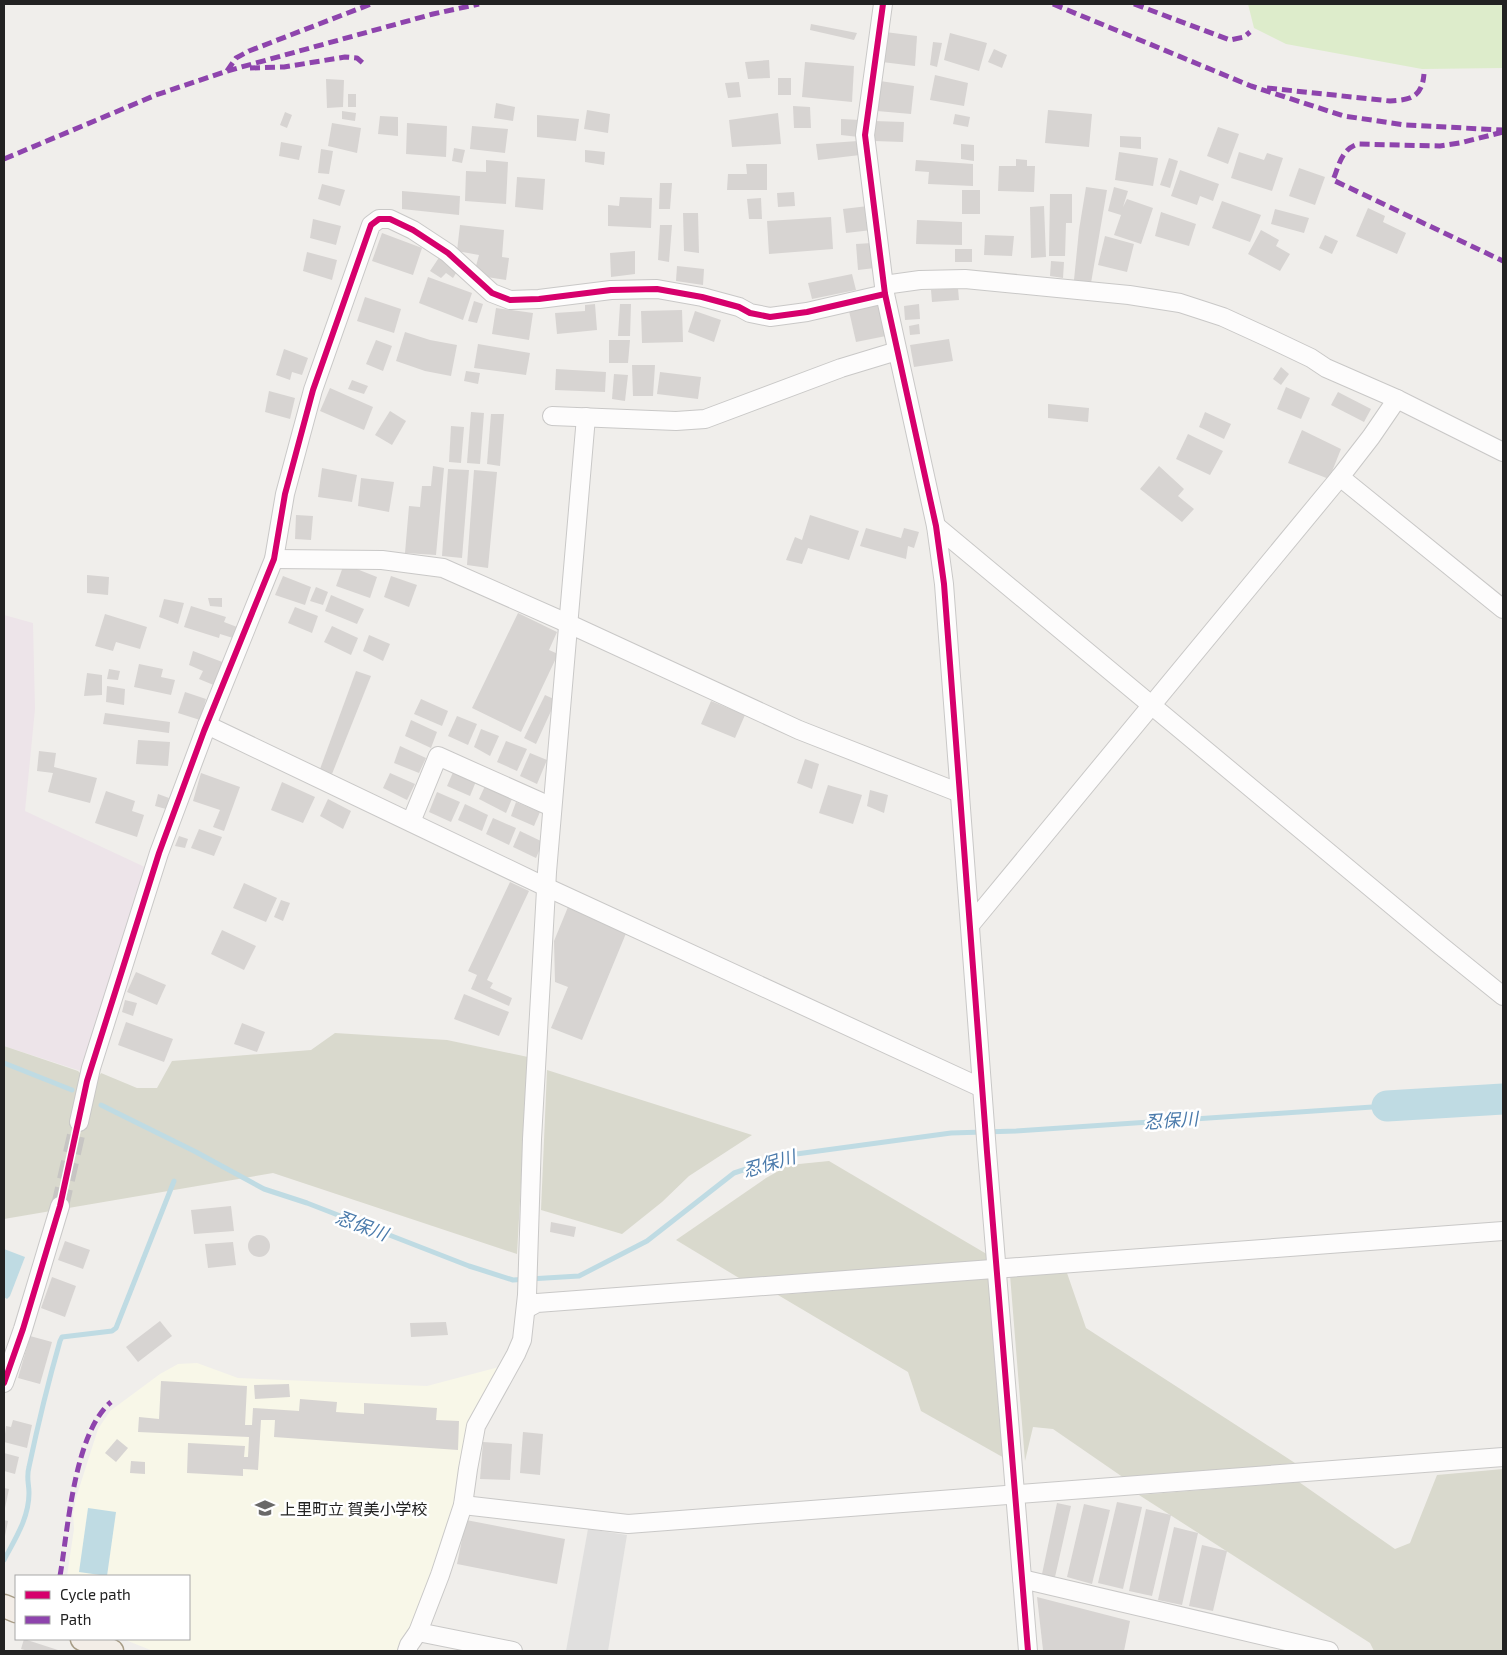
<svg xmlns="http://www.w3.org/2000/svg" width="1507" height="1655" font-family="'Exo 2','Noto Sans JP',sans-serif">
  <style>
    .industrial { fill: #ede4e9 }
    .education { fill: #f8f7e8 }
    .construction { fill: #d9d9cd }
    .grass { fill: #ddeccb }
    .parking { fill: #e0dfde }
    .water { fill: #bfdbe3 }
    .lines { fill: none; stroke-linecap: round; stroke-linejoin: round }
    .stream { stroke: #bfdbe3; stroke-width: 5 }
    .river { stroke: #bfdbe3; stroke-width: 31 }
    .building { fill: #d7d4d2 }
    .minor-tunnel { stroke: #c7c5c3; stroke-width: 18; stroke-dasharray: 18 9; stroke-linecap: butt }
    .minor-casing { stroke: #c9c8c7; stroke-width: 20 }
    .major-casing { stroke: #a79c86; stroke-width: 25 }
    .minor { stroke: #fdfcfc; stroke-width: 18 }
    .major { stroke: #f3ede7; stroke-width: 22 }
    .quiet { stroke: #8e44ad; stroke-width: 5; stroke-dasharray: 10 5; stroke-linecap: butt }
    .cycleway-casing { stroke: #fff; stroke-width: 9 }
    .cycleway { stroke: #d6006c; stroke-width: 6 }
    .labels { text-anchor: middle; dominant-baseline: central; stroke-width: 5; stroke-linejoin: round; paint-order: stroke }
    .poi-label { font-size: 16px; fill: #222; stroke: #fff; text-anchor: start }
    .water-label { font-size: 18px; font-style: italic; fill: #4a7aab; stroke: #fff }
  </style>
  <rect width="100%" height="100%" fill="#f0eeeb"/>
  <path class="industrial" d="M4,615L33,623L35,709L25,811L149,869L84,1072L4,1046Z"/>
  <path class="education" d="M197,1363L238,1378L427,1386L499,1367L459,1463L457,1501L412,1632L400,1651H153L123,1639H189V1576H67L74,1529L73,1514L76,1498L98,1429L110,1411L160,1374L178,1364Z"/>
  <g class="construction">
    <path d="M335,1033L447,1040L528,1057L517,1254L273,1173L4,1219V1046L78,1071L93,1087L101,1073L137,1088H157L172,1061L311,1050Z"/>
    <path d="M547,1070L752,1135L689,1176L662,1202L622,1234L541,1210Z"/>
    <path d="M829,1161L990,1256L988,1264L744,1281L676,1240L766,1178L789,1165Z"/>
    <path d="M1067,1273L1086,1328L1295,1463L1127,1480L1053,1429L1033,1427L1025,1461L1010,1275Z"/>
    <path d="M986,1278L992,1282L1006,1459L921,1411L908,1372L778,1295Z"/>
    <path d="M1503,1469V1651H1374L1370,1643L1139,1495L1299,1482L1395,1549L1410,1543L1437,1475Z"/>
  </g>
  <path class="grass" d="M1248,4H1503V68L1422,69L1286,44L1254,28Z"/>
  <path class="parking" d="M588,1529L627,1535L608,1651H566Z"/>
  <g class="water">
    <path d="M4,1249L25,1257L10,1296L7,1299L4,1297Z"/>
    <path d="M88,1508L116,1512L107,1576L79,1572Z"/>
  </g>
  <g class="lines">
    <g class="stream">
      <path d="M4,1063L72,1090"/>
      <path d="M101,1105L196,1152L264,1189L307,1203L469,1266L513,1280L579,1276L647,1241L734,1173L789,1155L951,1133L1016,1131L1387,1106"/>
      <path d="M4,1560C15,1539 29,1518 29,1493C29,1483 26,1478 29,1467C38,1424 48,1383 60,1341L62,1337L112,1331L116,1328L174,1181"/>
    </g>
    <path class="river" d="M1387,1106L1503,1099"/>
  </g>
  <g class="building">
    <path d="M811,24L857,33L854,40L810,30Z"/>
    <path d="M885,32L917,36L915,66L882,62Z"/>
    <path d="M950,33L987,43L979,71L944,60Z"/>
    <path d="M933,42L942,43L937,67L930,65Z"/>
    <path d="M994,49L1007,55L1002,68L988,62Z"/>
    <path d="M769,60L770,78L748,79L745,62Z"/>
    <path d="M805,62L854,66L852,102L802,97Z"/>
    <path d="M935,75L968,83L964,106L930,100Z"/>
    <rect x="778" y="78" width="13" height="17"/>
    <path d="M326,79L344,80L343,107L327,108Z"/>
    <path d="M880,81L914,86L911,114L877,111Z"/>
    <path d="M739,82L741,97L728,98L725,83Z"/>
    <rect x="348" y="94" width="8" height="13"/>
    <path d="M496,103L515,107L513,121L494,118Z"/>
    <path d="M793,106L810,107L811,128H794Z"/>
    <path d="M587,110L610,114L608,133L584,129Z"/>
    <path d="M1048,110L1092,114L1089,147L1045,143Z"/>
    <path d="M342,111L356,113L355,121L342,119Z"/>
    <path d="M285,112L292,115L287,128L280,125Z"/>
    <path d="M778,113L781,144L732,147L729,120Z"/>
    <path d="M955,114L970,117L968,127L953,124Z"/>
    <path d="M537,115L579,119L576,141L537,137Z"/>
    <path d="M380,116L398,117V136L378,134Z"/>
    <path d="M841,119L861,120L859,137L841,135Z"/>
    <path d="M874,121L904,122L903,142L874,141Z"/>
    <path d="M332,123L361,128L357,153L328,146Z"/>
    <path d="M407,123L447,126L446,157L406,154Z"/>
    <path d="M472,126L508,129L505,153L470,149Z"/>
    <path d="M1218,127L1239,134L1228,164L1207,156Z"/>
    <path d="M1120,136L1141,137V149L1120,147Z"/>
    <path d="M858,141L860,155L818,160L816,144Z"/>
    <path d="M281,142L302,146L299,160L279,156Z"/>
    <path d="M961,144L974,145V161L961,159Z"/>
    <path d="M454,148L465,150L462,163L452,161Z"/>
    <path d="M321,149L333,151L329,174L318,173Z"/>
    <path d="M585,150L605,152L604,165L585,162Z"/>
    <path d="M1119,152L1158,158L1153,186L1115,180Z"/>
    <path d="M1239,152L1264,160L1267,153L1283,158L1272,191L1231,178Z"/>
    <path d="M1169,158L1178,161L1170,188L1160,185Z"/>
    <path d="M1016,159L1027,160V166H1035L1034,192L998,191L999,166H1016Z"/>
    <path d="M486,160L508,162L506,204L465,201L466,171L486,172Z"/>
    <path d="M916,160L973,164V186L928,184L929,172L915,171Z"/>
    <path d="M746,164H767V190H727L728,174H747Z"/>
    <path d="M1299,168L1325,177L1315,205L1289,196Z"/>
    <path d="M1180,170L1219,184L1213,201L1200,196L1197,205L1171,196Z"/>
    <path d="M517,177L545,179L543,210L515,207Z"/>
    <path d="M660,183H672L670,209H659Z"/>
    <path d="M322,184L345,190L340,206L318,199Z"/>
    <path d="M1086,187L1107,190L1091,283L1074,280L1079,230Z"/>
    <path d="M1114,187L1128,191L1123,207L1127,199L1153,208L1141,244L1114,235L1121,215L1108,211Z"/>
    <rect x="962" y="190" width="18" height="24"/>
    <path d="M402,191L460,196L459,215L402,209Z"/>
    <path d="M794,192L795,206L778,207L777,193Z"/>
    <path d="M1050,194H1072V223H1066L1065,256H1049Z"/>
    <path d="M620,197L652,198L651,228L608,226V205L619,206Z"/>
    <path d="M761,198L762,219H749L747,199Z"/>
    <path d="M1222,201L1261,215L1250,242L1212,228Z"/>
    <path d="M868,206L872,230L846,233L843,209Z"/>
    <path d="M1044,206L1046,257L1031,258L1030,207Z"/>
    <path d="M1368,208L1385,216L1383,222L1406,233L1397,254L1356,236Z"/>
    <path d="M1275,209L1309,218L1304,233L1271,224Z"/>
    <path d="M1161,212L1196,224L1189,246L1155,236Z"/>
    <path d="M683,213H698L699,253L684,251Z"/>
    <path d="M831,217L833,249L769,254L767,221Z"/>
    <path d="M313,219L341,226L336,245L310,238Z"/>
    <path d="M917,220L962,222V245L916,244Z"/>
    <path d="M460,225L504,230L502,257L509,258L506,280L487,277L476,266L479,255L457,251Z"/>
    <path d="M660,225H672L669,262L658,260Z"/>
    <path d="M1261,230L1279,240L1276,246L1290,254L1280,271L1248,254Z"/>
    <path d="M382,233L422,248L413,275L372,261Z"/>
    <path d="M985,235L1014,236L1012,256L984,255Z"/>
    <path d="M1325,235L1338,241L1332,254L1319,248Z"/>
    <path d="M1105,236L1134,244L1127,272L1098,265Z"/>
    <path d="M872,243L875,268L858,270L856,244Z"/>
    <rect x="955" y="249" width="17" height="13"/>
    <path d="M635,251V274L611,277L610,253Z"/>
    <path d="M307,252L337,260L332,280L303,271Z"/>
    <path d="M440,256L458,270L453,278L446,273L441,278L430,271Z"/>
    <path d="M1051,261L1064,262L1063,278L1050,276Z"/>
    <path d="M677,266L704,269L703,285L676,281Z"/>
    <path d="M852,274L856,290L812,299L808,283Z"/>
    <path d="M428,277L472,293L463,320L419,303Z"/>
    <path d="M958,288L959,300L932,302L931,290Z"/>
    <path d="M365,297L401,309L394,333L357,321Z"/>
    <path d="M474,301L483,304L477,323L468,321Z"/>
    <path d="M595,304L597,330L557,334L555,313L585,311V305Z"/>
    <path d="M620,304H631L630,336H618Z"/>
    <path d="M919,304L920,319L905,320L904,306Z"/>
    <path d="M879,305L886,336L856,342L849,311Z"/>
    <path d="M496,308L533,313L529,340L492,334Z"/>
    <path d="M682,310L683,342L642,343L641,311Z"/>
    <path d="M695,311L721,320L714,342L688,332Z"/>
    <path d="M919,324L920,334L910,335L909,326Z"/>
    <path d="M405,332L430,340L457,345L451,376L425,371L396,361Z"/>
    <path d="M949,339L953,361L914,367L910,345Z"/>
    <path d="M376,340L392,346L383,371L366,364Z"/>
    <path d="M609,340H630L628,363H609Z"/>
    <path d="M478,344L530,353L526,375L474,368Z"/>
    <path d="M284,349L308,358L302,375L292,372L290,380L276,375Z"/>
    <path d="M632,365H655L653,396H633Z"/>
    <path d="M1281,367L1289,374L1281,385L1273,379Z"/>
    <path d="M556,369L606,372L605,392L555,390Z"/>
    <path d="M466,371L480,373L478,384L464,381Z"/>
    <path d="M660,372L701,377L698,399L657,394Z"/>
    <path d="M614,374L628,375L625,401L612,399Z"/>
    <path d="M352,380L368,386L364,394L348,389Z"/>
    <path d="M1286,387L1310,398L1301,419L1277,409Z"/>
    <path d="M330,388L373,407L364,430L320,411Z"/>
    <path d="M269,391L295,398L290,419L265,412Z"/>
    <path d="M1338,392L1371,409L1364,422L1331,405Z"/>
    <path d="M1048,404L1089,408L1088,422L1048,418Z"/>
    <path d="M390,411L406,421L392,445L375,435Z"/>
    <path d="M471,412L484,413L480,464L467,463Z"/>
    <path d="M1205,412L1231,424L1224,439L1199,427Z"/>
    <path d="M491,414H504L500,466L487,464Z"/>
    <path d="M451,426L464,427L461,463L449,462Z"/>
    <path d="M1302,430L1341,449L1329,479L1288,463Z"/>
    <path d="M1188,434L1223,451L1210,475L1176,459Z"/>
    <path d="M433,466L444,468L436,555L405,553L409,506L420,507L422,486H431Z"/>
    <path d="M1159,466L1184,489L1178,496L1194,509L1182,522L1140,489Z"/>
    <path d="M322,468L357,475L352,502L318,497Z"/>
    <path d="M448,469L469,470L462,558L442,556Z"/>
    <path d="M474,470L497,472L488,568L467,565Z"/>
    <path d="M361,478L394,482L389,512L358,506Z"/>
    <path d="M296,515L313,516L311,540L295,539Z"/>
    <path d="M810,515L859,531L849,560L808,548L802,564L786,560L795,537L802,540Z"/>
    <path d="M866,528L901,538L904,528L919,532L914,548L908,546L906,559L860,546Z"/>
    <path d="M344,564L377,577L370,598L336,586Z"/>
    <path d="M87,575L109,577L108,595L87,593Z"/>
    <path d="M283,576L311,587L305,605L275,595Z"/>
    <path d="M391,576L417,585L409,607L384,597Z"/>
    <path d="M316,587L328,592L323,605L310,601Z"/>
    <path d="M331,595L364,609L357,624L325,611Z"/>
    <path d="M208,598H222V607L210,606Z"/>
    <path d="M164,599L184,603L178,624L159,617Z"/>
    <path d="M191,606L226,617L224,622L237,627L233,638L220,634L219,638L184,627Z"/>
    <path d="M295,607L318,616L312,633L288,623Z"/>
    <path d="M518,613L557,632L549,650L558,654L521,732L472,708Z"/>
    <path d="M105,614L147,627L140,649L116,642L113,651L95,646Z"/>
    <path d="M332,626L358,638L351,655L324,642Z"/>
    <path d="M369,635L390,644L383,661L363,651Z"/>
    <path d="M193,651L225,663L216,686L199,679L203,671L189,665Z"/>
    <path d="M139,664L163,669L161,677L175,680L171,695L134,687Z"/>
    <path d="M109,669L120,671L118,680L107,679Z"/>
    <path d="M356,671L371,676L332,774L320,769Z"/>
    <path d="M87,673L102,675V695L84,696Z"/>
    <path d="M107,686L125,689L124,705L106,702Z"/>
    <path d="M185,692L206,699L200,720L178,713Z"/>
    <path d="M545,695L556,700L536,744L524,738Z"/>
    <path d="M421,699L448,711L442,726L414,714Z"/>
    <path d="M711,701L745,715L735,738L701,724Z"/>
    <path d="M105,713L170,722L169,733L103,724Z"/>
    <path d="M457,716L477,724L468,745L448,736Z"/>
    <path d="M411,720L437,732L431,748L405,736Z"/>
    <path d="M481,729L499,736L490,756L474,747Z"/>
    <path d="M138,740L170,742L168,766L136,764Z"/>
    <path d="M506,741L527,749L517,771L497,762Z"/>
    <path d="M400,746L426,758L419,773L394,763Z"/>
    <path d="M39,751L56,753L54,767L97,778L90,803L48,792L53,773L37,771Z"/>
    <path d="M530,753L547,760L537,784L520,776Z"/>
    <path d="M805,759L819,764L812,789L797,783Z"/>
    <path d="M454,770L477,779L470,796L447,786Z"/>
    <path d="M201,773L240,787L224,831L213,827L220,810L193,801Z"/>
    <path d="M390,773L415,784L407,800L383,788Z"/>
    <path d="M282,782L315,797L303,823L271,810Z"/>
    <path d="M828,785L862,795L853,824L819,813Z"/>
    <path d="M485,786L512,799L506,813L479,799Z"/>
    <path d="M870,790L888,795L884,813L867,806Z"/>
    <path d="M106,791L135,801L132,811L144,815L137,837L95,823Z"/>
    <path d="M437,792L460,802L451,822L429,812Z"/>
    <path d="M158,794L169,798L166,809L155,806Z"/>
    <path d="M328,799L351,811L343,829L320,816Z"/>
    <path d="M516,802L540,812L534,826L511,816Z"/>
    <path d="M465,804L488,815L482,831L458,820Z"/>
    <path d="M493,818L516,828L509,845L486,834Z"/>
    <path d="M199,829L222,837L214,856L191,848Z"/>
    <path d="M520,831L543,842L536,858L513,847Z"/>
    <path d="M179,836L188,839L185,848L175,846Z"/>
    <path d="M510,882L529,891L487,980L493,983L490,988L512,998L509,1006L471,989L477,975L468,971Z"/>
    <path d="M244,883L277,898L266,922L233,908Z"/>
    <path d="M281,900L290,903L283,921L274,917Z"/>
    <path d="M568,907L627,931L582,1040L551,1028L568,987L555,982L554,941Z"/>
    <path d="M222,930L256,946L244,970L211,954Z"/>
    <path d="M136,972L166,985L157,1005L127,992Z"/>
    <path d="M464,994L509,1012L499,1036L454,1019Z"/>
    <path d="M125,1000L137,1003L133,1016L122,1012Z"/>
    <path d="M126,1022L173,1039L164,1062L118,1045Z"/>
    <path d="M242,1023L265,1032L257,1052L234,1044Z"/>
    <path d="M231,1206L234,1231L194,1234L191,1210Z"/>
    <path d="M551,1222L576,1227L574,1237L550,1232Z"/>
    <circle cx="259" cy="1246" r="11"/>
    <path d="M65,1241L90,1250L83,1269L58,1260Z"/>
    <path d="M233,1242L236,1265L208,1268L205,1244Z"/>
    <path d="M52,1277L76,1286L65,1317L41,1308Z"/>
    <path d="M160,1321L172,1336L138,1362L126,1347Z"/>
    <path d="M446,1322L448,1335L411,1337L410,1323Z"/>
    <path d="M30,1336L52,1342L40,1384L18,1378Z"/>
    <path d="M161,1381L247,1386L245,1425H252L253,1408L299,1411L300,1399L337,1402L336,1412L364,1414V1403L437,1408L436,1420L459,1421L458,1450L274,1437L275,1420H261L258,1470L243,1469V1476L187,1473L188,1443L245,1446L244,1457H248L249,1437L138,1432L139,1417L159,1419Z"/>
    <path d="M289,1384L290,1397L255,1399L254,1385Z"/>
    <path d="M13,1420L32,1425L27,1448L4,1442L6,1426L11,1427Z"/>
    <path d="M523,1432L543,1434L540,1475L520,1473Z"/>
    <path d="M117,1439L128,1448L116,1462L105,1453Z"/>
    <path d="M483,1442L512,1444L510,1480L480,1479Z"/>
    <path d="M4,1453L19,1457L15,1474L4,1471Z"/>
    <path d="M131,1461L145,1462V1474L130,1473Z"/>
    <path d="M4,1488L9,1489L5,1508H4Z"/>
    <path d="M1117,1502L1142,1507L1123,1589L1098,1583Z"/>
    <path d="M1057,1503L1071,1506L1055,1577L1042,1574Z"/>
    <path d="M1084,1504L1110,1510L1092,1584L1067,1577Z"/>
    <path d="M1146,1509L1171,1515L1152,1596L1129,1591Z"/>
    <path d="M4,1520L8,1521L5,1536H4Z"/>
    <path d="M466,1520L565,1539L557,1584L457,1564Z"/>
    <path d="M1174,1527L1198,1533L1182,1605L1158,1600Z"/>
    <path d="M1202,1545L1227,1551L1213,1611L1189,1606Z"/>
    <path d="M1037,1597L1130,1621L1124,1651L1043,1650Z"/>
    <path d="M24,1639L61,1651H28L21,1649Z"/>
  </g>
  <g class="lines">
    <path class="minor-tunnel" d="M60,1206L79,1122"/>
    <defs>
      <g id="minor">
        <path d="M883,4L865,135L885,294L936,526L944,584L987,1152L1028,1651"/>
        <path d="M884,285L920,280L965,279L1129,295L1180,303L1223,317L1269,338L1311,358L1326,368L1397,399L1503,452"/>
        <path d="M552,416L676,421L705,419L841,368L897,351"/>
        <path d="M1340,477L1503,609"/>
        <path d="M936,526L1441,946L1503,996"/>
        <path d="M274,559L382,560L443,568L567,623L799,730L960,793"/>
        <path d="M207,725L546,887L982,1088"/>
        <path d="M411,822L438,756L552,807"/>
        <path d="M971,924L1340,477L1371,437L1397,399"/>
        <path d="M79,1122L91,1068L159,853L207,725L274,559L285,494L313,390L371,225L379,219H390L413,230L448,253L492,293L510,300L539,299L611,290L657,289L702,297L739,307L750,313L770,317L807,312L885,294"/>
        <path d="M526,1309L537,1303L1503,1231"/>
        <path d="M4,1383L23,1329L60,1206"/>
        <path d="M463,1505L628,1524L1503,1457"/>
        <path d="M1022,1579L1329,1651"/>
        <path d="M418,1632L513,1651"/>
        <path d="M407,1651L409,1645L418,1632L440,1575L463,1505L468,1469L476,1426L516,1354L522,1340L527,1295L532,1139L547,872L586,417"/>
      </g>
      <g id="major">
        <path d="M4,1606L16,1611"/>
        <path d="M82,1639L112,1651"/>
      </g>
    </defs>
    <use href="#minor" class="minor-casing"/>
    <use href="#major" class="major-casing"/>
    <use href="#minor" class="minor"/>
    <use href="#major" class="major"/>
    <g class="quiet">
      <path d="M1053,4L1251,86L1344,116L1405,125L1503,130"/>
      <path d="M1134,4L1230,40L1244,37L1250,32"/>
      <path d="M250,68L284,67L345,57L357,58L364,64"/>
      <path d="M227,71L236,58L249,51L371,4"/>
      <path d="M1267,88L1390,101C1411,100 1422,97 1424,74"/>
      <path d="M1503,132L1460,143L1440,146L1358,144C1341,149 1339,166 1333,180L1503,261"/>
      <path d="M4,159L156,95L227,71L433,14L479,4"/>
      <path d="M60,1576C68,1530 74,1433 111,1402"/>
    </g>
    <defs>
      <g id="cycleway">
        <path d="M883,4L865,135L885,294L936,526L944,584L987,1152L1028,1651"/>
        <path d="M4,1383L23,1329L60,1206L87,1081L126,958L159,853L204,731L274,559L285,494L313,390L371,225L379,219H390L413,230L448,253L492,293L510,300L539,299L611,290L657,289L702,297L739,307L750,313L770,317L807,312L885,294"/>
      </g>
    </defs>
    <use href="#cycleway" class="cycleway-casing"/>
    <use href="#cycleway" class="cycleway"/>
  </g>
  <defs>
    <symbol id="school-bare" viewBox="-9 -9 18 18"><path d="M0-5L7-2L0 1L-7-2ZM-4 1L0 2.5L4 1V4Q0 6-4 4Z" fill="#6a6968" stroke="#fff" stroke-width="2.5" paint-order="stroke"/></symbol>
  </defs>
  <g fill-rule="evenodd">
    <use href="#school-bare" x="251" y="1494" width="28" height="28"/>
  </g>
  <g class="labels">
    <g class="poi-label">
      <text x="280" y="1508">上里町立 賀美小学校</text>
    </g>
    <g class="water-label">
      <text transform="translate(1171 1120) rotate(-4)">忍保川</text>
      <text transform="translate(769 1163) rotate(-16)">忍保川</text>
      <text transform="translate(362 1225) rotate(20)">忍保川</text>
    </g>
  </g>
  <rect width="1507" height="1655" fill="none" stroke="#222222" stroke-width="10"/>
  <rect x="15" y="1575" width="175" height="65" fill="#ffffff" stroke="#a7a7a7"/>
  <rect x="25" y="1591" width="25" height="8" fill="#d6006c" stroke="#a7a7a7"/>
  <text x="60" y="1600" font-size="15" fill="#222222">Cycle path</text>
  <rect x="25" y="1616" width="25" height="8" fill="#8e44ad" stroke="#a7a7a7"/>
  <text x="60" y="1625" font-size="15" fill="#222222">Path</text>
</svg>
